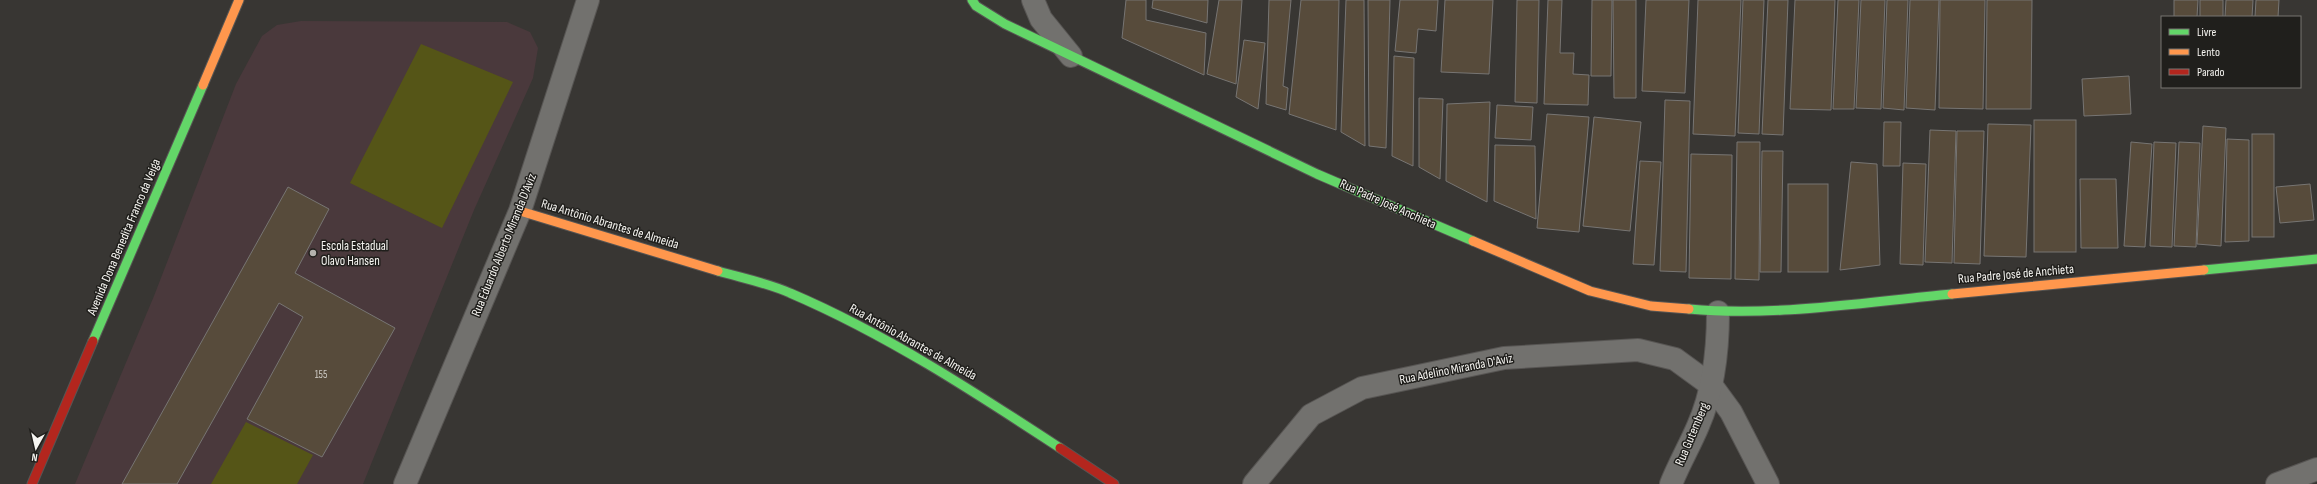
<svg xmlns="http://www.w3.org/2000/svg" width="2317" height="484" font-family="'Sofia Sans Condensed',sans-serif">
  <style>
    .education { fill: #4a393c }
    .green { fill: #555517 }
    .building { fill: #574b3b; stroke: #777573 }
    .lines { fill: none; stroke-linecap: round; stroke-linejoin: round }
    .street-casing { stroke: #575553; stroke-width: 24 }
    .fast-casing { stroke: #575553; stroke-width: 11 }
    .slow-casing { stroke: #575553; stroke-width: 11 }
    .jam-casing { stroke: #575553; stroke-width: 11 }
    .street { stroke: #72716e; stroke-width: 22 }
    .fast { stroke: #63d668; stroke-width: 9 }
    .slow { stroke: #ff974d; stroke-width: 9 }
    .jam { stroke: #b3261e; stroke-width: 9 }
    .poi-dot { fill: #b4b2ae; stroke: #201f1c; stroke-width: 1.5 }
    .labels { text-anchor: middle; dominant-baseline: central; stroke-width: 3; stroke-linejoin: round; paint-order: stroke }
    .number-label { font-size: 11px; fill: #cecac4 }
    .street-label { font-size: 13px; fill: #f6f5f1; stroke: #201f1c }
    .poi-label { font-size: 13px; fill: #f6f5f1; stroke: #201f1c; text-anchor: start }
  </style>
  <rect width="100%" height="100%" fill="#383633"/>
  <path class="education" d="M301,21L507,22L530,32L538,48L533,78L474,210L363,484H75L154,296L236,84L262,36L277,25Z"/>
  <g class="green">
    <path d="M421,44L513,82L442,228L350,183Z"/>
    <path d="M246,422L313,455L297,484H211Z"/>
  </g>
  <g class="building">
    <path d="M1126,0H1146V20L1206,33L1204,75L1122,38Z"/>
    <path d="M1153,0H1208L1207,23L1152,8Z"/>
    <path d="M1219,0H1242L1236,84L1207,74Z"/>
    <path d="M1269,0H1291L1283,86L1288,88L1286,110L1266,104Z"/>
    <path d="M1301,0H1339L1336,130L1289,114Z"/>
    <path d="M1346,0H1364L1365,146L1341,132Z"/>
    <path d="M1368,0H1390L1386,148L1369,146Z"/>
    <path d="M1400,0H1438L1436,31L1418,29L1416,53L1395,51Z"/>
    <path d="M1445,0H1493L1489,74L1441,72Z"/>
    <path d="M1517,0H1539L1537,103L1515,102Z"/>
    <path d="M1548,0H1562L1560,53H1574L1573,74L1589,75L1588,105L1544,104Z"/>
    <path d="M1592,0H1612L1611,76H1591Z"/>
    <path d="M1613,0H1636V98H1614Z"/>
    <path d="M1646,0H1689L1685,93L1642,91Z"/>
    <path d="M1698,0H1741L1735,136L1693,134Z"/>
    <path d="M1743,0H1764L1759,134L1738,133Z"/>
    <path d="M1768,0H1788L1783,135L1762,134Z"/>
    <path d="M1795,0H1835L1831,110L1790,109Z"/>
    <path d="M1838,0H1859L1854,109H1833Z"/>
    <path d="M1861,0H1885L1881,109L1856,108Z"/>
    <path d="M1887,0H1908L1904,110L1883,108Z"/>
    <path d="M1910,0H1939L1935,110L1906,108Z"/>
    <path d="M1940,0H1985L1983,109L1939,108Z"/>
    <path d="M1987,0H2032L2031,109H1986Z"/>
    <path d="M2174,0H2198L2197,17H2174Z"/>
    <rect x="2200" y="0" width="23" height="17"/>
    <path d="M2226,0H2253L2252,17H2225Z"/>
    <path d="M2256,0H2279L2278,17H2255Z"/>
    <path d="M1244,40L1265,43L1258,109L1236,97Z"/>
    <path d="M1394,56L1414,58L1413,166L1392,156Z"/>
    <path d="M2129,76L2131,114L2084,116L2082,79Z"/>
    <path d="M1419,98L1443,99L1440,179L1419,167Z"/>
    <path d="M1665,100L1690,101L1686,272L1660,271Z"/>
    <path d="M1490,102L1487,202L1446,181L1447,104Z"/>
    <path d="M1497,105L1533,107L1531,140L1495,138Z"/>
    <path d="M1547,114L1589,117L1579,232L1537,228Z"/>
    <path d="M1594,117L1641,122L1630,231L1583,226Z"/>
    <rect x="2034" y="120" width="42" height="132"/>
    <path d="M1884,122H1901L1900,166H1883Z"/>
    <path d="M1988,124L2031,125L2026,257L1984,256Z"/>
    <path d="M2203,126L2226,128L2221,246L2197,244Z"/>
    <path d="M1930,130L1956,131L1952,263L1925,262Z"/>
    <path d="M1957,131H1984L1980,264L1954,263Z"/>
    <rect x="2252" y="134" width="22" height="103"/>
    <path d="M2227,139L2249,140V241L2225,242Z"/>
    <path d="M1737,142H1760L1759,280L1735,279Z"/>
    <path d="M2131,142L2152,144L2145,247L2124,246Z"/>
    <path d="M2154,142L2176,143L2172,247L2150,246Z"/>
    <path d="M2179,142L2200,143L2196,247L2174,246Z"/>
    <path d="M1495,145L1535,146L1536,219L1494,201Z"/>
    <path d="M1762,151H1783L1781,272H1760Z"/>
    <path d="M1691,154L1732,155L1731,279L1689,278Z"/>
    <path d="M1640,161L1661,162L1654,265L1633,264Z"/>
    <path d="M1851,162L1877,164L1880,265L1840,270Z"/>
    <path d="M1903,163L1926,164L1923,265L1900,264Z"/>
    <path d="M2080,179H2116L2118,248H2081Z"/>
    <rect x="1788" y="184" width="40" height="88"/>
    <path d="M2310,184L2314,220L2280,223L2276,187Z"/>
    <path d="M288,187L329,209L295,273L395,328L322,457L247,419L303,317L279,303L177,484H122Z"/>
  </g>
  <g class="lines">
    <defs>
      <g id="street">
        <path d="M1033,0L1041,19L1071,56"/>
        <path d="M405,484L520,211L588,0"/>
        <path d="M1254,484L1311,415L1362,388L1504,358L1638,350L1675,359L1712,386L1731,412L1768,484"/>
        <path d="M1671,484C1679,464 1690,445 1698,426C1714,390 1718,350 1718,312"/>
        <path d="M2277,484L2317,469"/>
      </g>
      <g id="fast">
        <path d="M972,0L976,6L1005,24L1317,174L1473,241"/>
        <path d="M2204,270L2317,259"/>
        <path d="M718,271C742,278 768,283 790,293C886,334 973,391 1060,448"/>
        <path d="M1689,309C1776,317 1865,302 1952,294"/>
        <path d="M93,341L203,85"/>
      </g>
      <g id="slow">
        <path d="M203,85L239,0"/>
        <path d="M520,211L718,271"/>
        <path d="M1473,241L1590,291L1651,306L1689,309"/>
        <path d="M1952,294L2204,270"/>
      </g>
      <g id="jam">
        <path d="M1060,448L1114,484"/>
        <path d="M32,484L93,341"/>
      </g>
    </defs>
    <use href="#street" class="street-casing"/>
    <use href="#fast" class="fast-casing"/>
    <use href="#slow" class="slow-casing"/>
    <use href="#jam" class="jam-casing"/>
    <use href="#street" class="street"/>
    <use href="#fast" class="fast"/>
    <use href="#slow" class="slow"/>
    <use href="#jam" class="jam"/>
  </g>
  <circle class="poi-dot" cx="313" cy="253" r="4"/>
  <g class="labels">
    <g class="number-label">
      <text x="321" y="374">155</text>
    </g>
    <g class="street-label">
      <text transform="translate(1388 204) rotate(24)">Rua Padre José Anchieta</text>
      <text transform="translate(610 224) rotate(17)">Rua Antônio Abrantes de Almeida</text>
      <text transform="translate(124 237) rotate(-67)">Avenida Dona Benedita Franco da Veiga</text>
      <text transform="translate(504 245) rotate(-68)">Rua Eduardo Alberto Miranda D'Aviz</text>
      <text transform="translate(2016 274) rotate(-5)">Rua Padre José de Anchieta</text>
      <text transform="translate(913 342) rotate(29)">Rua Antônio Abrantes de Almeida</text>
      <text transform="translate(1456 369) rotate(-11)">Rua Adelino Miranda D'Aviz</text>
      <text transform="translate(1692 434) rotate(-67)">Rua Gutemberg</text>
    </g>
    <g class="poi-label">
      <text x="321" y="246">Escola Estadual<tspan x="321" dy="15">Olavo Hansen</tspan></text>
    </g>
  </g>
  <rect x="2161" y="16" width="140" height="72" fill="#201f1c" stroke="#767571"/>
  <rect x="2169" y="29" width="20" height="6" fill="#63d668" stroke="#767571"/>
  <text x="2197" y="36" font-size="12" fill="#f6f5f1">Livre</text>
  <rect x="2169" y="49" width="20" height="6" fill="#ff974d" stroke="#767571"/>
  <text x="2197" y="56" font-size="12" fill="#f6f5f1">Lento</text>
  <rect x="2169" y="69" width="20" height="6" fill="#b3261e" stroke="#767571"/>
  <text x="2197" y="76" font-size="12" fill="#f6f5f1">Parado</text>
  <g transform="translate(36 448) rotate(188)" stroke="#201f1c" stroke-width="3" paint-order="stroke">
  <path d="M0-3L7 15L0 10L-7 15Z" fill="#f6f5f1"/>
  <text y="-6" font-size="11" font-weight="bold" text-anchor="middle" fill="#f6f5f1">N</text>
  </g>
</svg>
